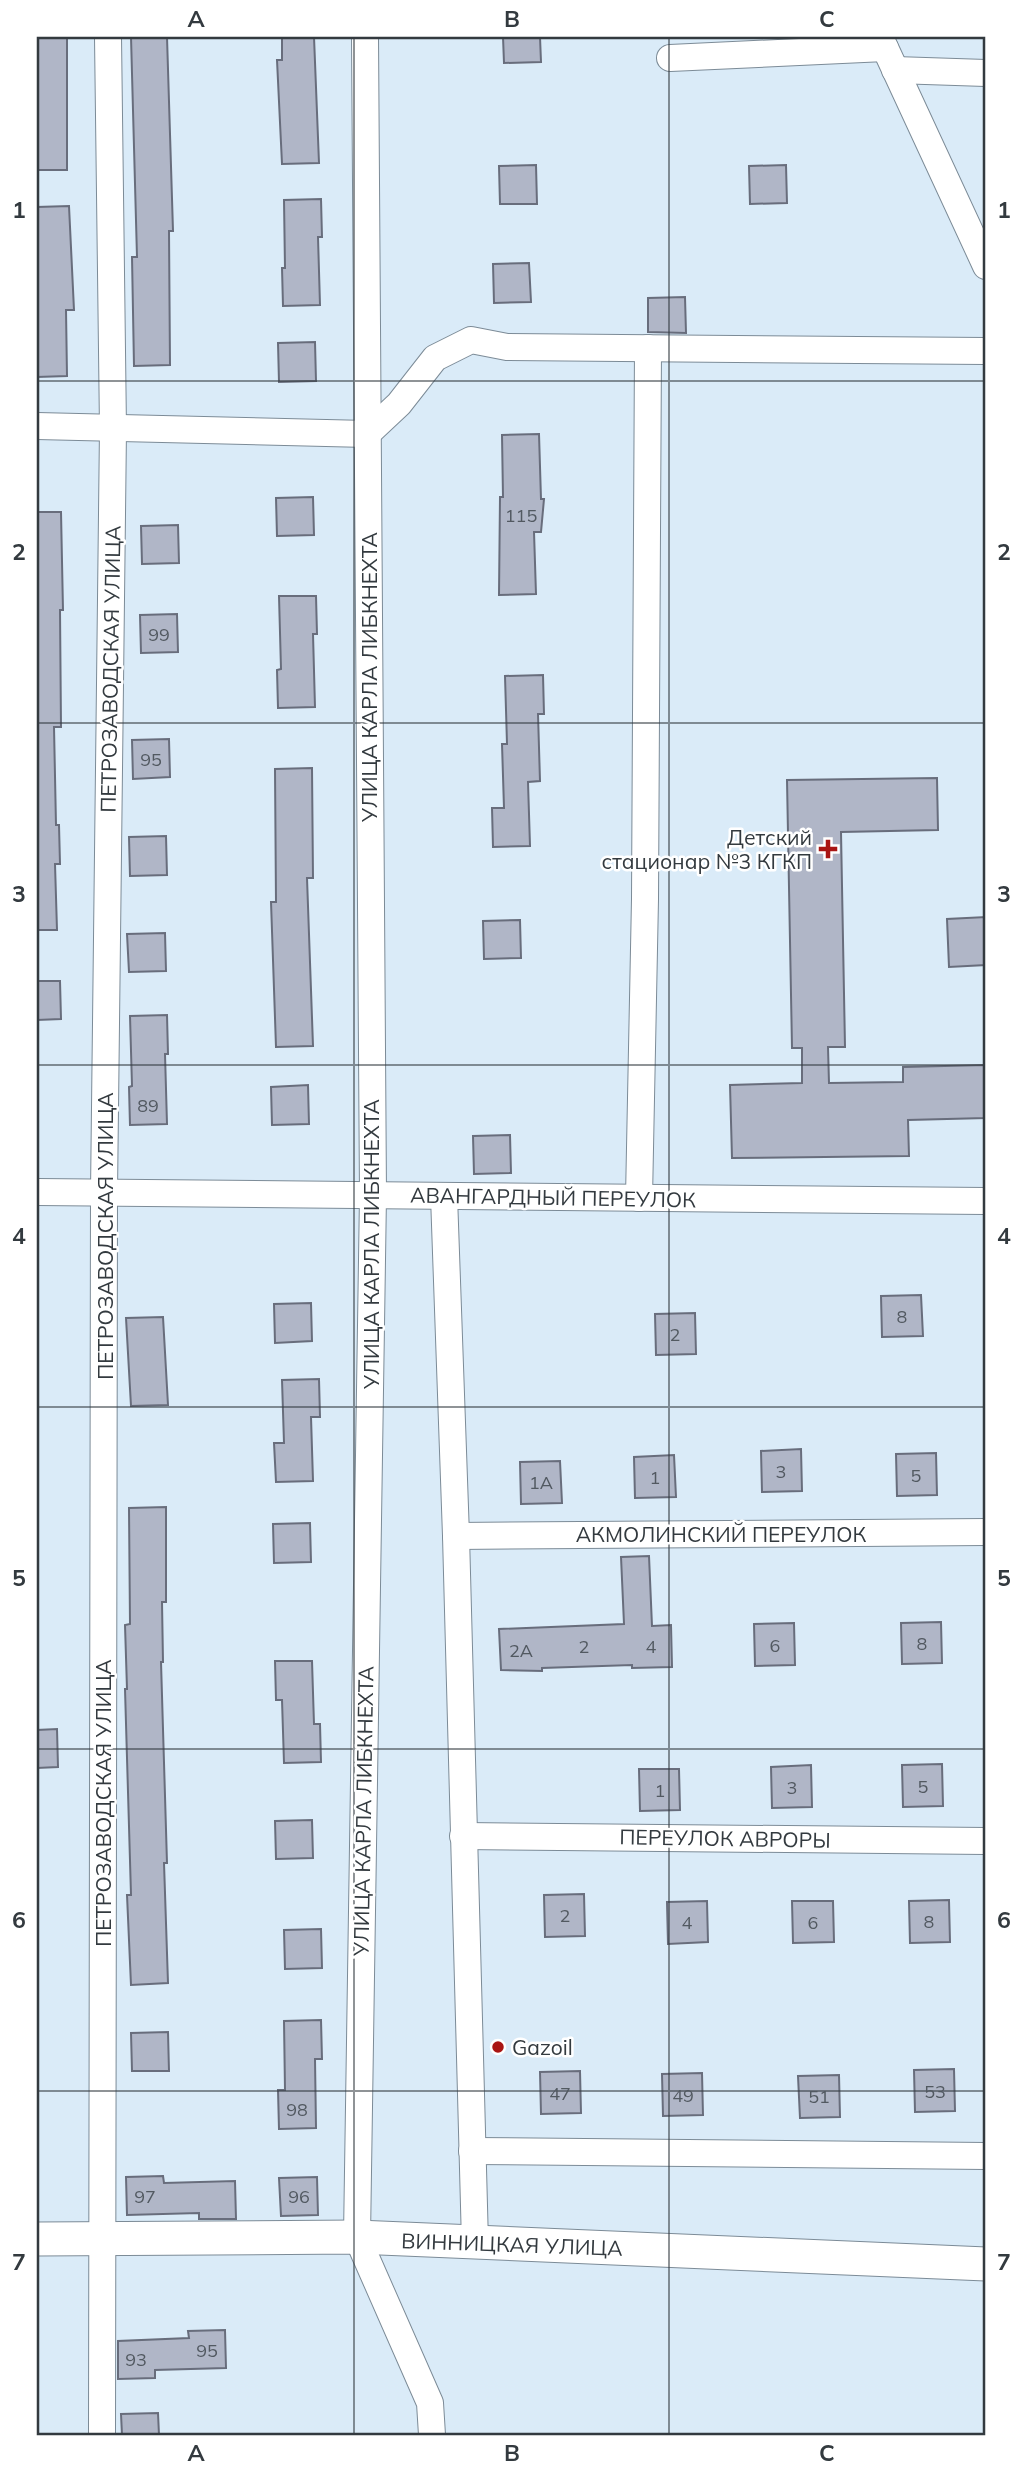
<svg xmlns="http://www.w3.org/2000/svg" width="1023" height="2472" font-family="Mulish,sans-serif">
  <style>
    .building { fill: #b0b6c7; stroke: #686d7c; stroke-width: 2 }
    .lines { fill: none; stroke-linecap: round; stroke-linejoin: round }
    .minor-casing { stroke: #7c8b97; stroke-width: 28 }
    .major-casing { stroke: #7c8b97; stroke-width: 35 }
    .minor { stroke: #fff; stroke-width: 26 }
    .major { stroke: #fff; stroke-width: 33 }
    .grid { fill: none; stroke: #333a3f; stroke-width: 2; stroke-opacity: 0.55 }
    .poi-dot { fill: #a91513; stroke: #fff; stroke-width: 2.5 }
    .labels { text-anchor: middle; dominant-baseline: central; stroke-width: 5; stroke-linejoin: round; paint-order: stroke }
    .number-label { font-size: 18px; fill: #525961 }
    .street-label { font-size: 21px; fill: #333a3f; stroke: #fff }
    .poi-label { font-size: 21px; fill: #333a3f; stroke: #fff; text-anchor: end }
    .neatline { fill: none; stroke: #333a3f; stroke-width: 2.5 }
    .grid-label { font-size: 23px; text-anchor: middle; font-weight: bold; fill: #333a3f }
  </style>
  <rect width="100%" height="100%" fill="#daebf8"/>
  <g class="building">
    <path d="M38,37H67V170H37Z"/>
    <path d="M131,37H167L173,231H169L170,365L134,366L132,257H137Z"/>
    <path d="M282,37H314L319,163L282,164L277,60H282Z"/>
    <path d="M503,37H540L541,62L504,63Z"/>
    <path d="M536,165L537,204H500L499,166Z"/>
    <path d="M786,165L787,203L750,204L749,166Z"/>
    <path d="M321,199L322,237H318L320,305L283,306L282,268H285L284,200Z"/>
    <path d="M69,206L74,310H66L67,376L37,377V207Z"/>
    <path d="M529,263L531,302L494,303L493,264Z"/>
    <path d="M685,297L686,333L648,332V298Z"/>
    <path d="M315,342L316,381L279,382L278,343Z"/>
    <path d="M539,434L541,499H544L541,532H534L536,594L499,595L500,497H503L502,435Z"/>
    <path d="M313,497L314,535L277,536L276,498Z"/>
    <path d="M37,512H61L63,610H60L61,727H54L56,825H59L60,864H55L57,930H37Z"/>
    <path d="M178,525L179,563L142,564L141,526Z"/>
    <path d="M279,596H316L317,634H313L315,707L278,708L277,670L281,669Z"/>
    <path d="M177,614L178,652L141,653L140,615Z"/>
    <path d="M543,675L544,714H538L540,781L528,782L530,846L493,847L492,808H504L502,744H507L505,676Z"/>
    <path d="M169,739L170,777L133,779L132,740Z"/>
    <path d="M312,768L313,878H307L313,1046L276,1047L271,902H276L275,769Z"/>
    <path d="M937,778L938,830L841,832L845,1047H828L829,1083L903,1082V1067L986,1065V1118L908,1120L909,1156L732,1158L730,1085L802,1083V1048H792L787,780Z"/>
    <path d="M166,836L167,875L130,876L129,837Z"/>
    <path d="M986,917V965L949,967L947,919Z"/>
    <path d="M520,920L521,958L484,959L483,921Z"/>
    <path d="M165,933L166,971L129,972L127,934Z"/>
    <path d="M37,981H60L61,1019L37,1020Z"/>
    <path d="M167,1015L168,1054H165L167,1124L130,1125L129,1087L132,1086L130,1016Z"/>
    <path d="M308,1085L309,1124L272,1125L271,1087Z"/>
    <path d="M510,1135L511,1173L474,1174L473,1136Z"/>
    <path d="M921,1295L923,1336L882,1337L881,1296Z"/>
    <path d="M311,1303L312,1341L275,1343L274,1304Z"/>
    <path d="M695,1313L696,1354L656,1355L655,1314Z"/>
    <path d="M163,1317L168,1405L131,1406L126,1318Z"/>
    <path d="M319,1379L320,1417H311L313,1481L276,1482L274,1443H284L282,1380Z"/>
    <path d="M801,1449L802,1491L762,1492L761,1451Z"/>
    <path d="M936,1453L937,1495L897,1496L896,1454Z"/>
    <path d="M674,1455L676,1497L635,1498L634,1457Z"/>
    <path d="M560,1461L562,1503L521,1504L520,1462Z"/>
    <path d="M166,1507V1602H162L163,1662H161L167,1863H164L168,1983L131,1985L127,1895H131L125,1689H127L125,1625L130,1624L129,1508Z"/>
    <path d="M310,1523L311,1562L274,1563L273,1524Z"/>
    <path d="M649,1556L652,1626L671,1625L672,1667L632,1668V1665L542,1668V1671L501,1670L499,1629L624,1624L621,1557Z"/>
    <path d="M941,1622L942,1663L902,1664L901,1623Z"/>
    <path d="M794,1623L795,1665L755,1666L754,1624Z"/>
    <path d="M275,1661H312L314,1724H320L321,1762L284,1763L282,1700H276Z"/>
    <path d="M57,1729L58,1767L37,1768V1730Z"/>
    <path d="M942,1764L943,1806L903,1807L902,1765Z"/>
    <path d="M811,1765L812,1807L772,1808L771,1767Z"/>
    <path d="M639,1769H679L680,1810L640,1811Z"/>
    <path d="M312,1820L313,1858L276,1859L275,1821Z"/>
    <path d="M584,1894L585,1936L545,1937L544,1895Z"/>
    <path d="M949,1900L950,1942L910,1943L909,1901Z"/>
    <path d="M707,1901L708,1942L668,1944L667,1902Z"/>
    <path d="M792,1901H833L834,1942L793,1943Z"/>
    <path d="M321,1929L322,1968L285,1969L284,1930Z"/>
    <path d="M321,2020L322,2059H315L316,2128L279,2129L278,2090H285L284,2021Z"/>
    <path d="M168,2032L169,2071H132L131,2033Z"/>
    <path d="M954,2069L955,2111L915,2112L914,2070Z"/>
    <path d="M580,2071L581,2113L541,2114L540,2072Z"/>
    <path d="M702,2073L703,2115L663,2116L662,2074Z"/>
    <path d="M839,2075L840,2117L800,2118L798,2076Z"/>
    <path d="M163,2176L164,2183L235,2181L236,2219H199V2213L127,2215L126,2177Z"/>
    <path d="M317,2177L318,2215L281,2216L279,2178Z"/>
    <path d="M225,2330L226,2368L155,2370V2378L118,2379V2341L189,2338L188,2331Z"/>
    <path d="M158,2413L159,2435H122L121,2414Z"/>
  </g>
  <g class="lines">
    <defs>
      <g id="minor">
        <path d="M365,37L373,1195L357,2237L430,2403L432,2435"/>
        <path d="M880,37L986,266"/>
        <path d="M670,58L885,48"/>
        <path d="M895,70L986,73"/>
        <path d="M37,426L367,434L399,404L435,358L471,340L507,347L986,351"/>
        <path d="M37,1192L986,1201"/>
        <path d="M444,1196L456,1536L475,2243"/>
        <path d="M639,1198L645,899L648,348"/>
        <path d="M456,1536L986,1532"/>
        <path d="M463,1836L986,1841"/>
        <path d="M472,2151L986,2156"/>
        <path d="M102,2435L104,1193L113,429L108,37"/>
      </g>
      <path id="major" d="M37,2239L357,2237L986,2264"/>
    </defs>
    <use href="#minor" class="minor-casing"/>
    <use href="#major" class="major-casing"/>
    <use href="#minor" class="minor"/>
    <use href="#major" class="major"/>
  </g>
  <path class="grid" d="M354,37V2435M669,37V2435M37,381H986M37,723H986M37,1065H986M37,1407H986M37,1749H986M37,2091H986"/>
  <g class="poi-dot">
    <path d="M824.5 838.5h7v7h7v7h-7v7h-7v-7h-7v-7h7z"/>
    <circle cx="498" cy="2047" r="7"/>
  </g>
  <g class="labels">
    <g class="number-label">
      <text x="521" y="515">115</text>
      <text x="159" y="634">99</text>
      <text x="151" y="759">95</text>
      <text x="148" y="1105">89</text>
      <text x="902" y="1316">8</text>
      <text x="675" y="1334">2</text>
      <text x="781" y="1471">3</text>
      <text x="916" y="1475">5</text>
      <text x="655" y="1477">1</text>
      <text x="541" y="1482">1А</text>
      <text x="922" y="1643">8</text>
      <text x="775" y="1645">6</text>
      <text x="584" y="1646">2</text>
      <text x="651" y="1646">4</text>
      <text x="521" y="1650">2А</text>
      <text x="923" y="1786">5</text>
      <text x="792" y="1787">3</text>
      <text x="660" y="1790">1</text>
      <text x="565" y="1915">2</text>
      <text x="929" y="1921">8</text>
      <text x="687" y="1922">4</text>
      <text x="813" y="1922">6</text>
      <text x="935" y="2091">53</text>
      <text x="560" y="2093">47</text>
      <text x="683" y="2095">49</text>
      <text x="819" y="2096">51</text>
      <text x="297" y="2109">98</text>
      <text x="145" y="2196">97</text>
      <text x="299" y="2196">96</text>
      <text x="207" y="2350">95</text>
      <text x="136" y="2359">93</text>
    </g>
    <g class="street-label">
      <text transform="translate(110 669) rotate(-89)">ПЕТРОЗАВОДСКАЯ УЛИЦА</text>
      <text transform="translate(369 677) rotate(-90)">УЛИЦА КАРЛА ЛИБКНЕХТА</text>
      <text transform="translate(553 1197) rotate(1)">АВАНГАРДНЫЙ ПЕРЕУЛОК</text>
      <text transform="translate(105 1236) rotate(-90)">ПЕТРОЗАВОДСКАЯ УЛИЦА</text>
      <text transform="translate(371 1244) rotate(-90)">УЛИЦА КАРЛА ЛИБКНЕХТА</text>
      <text x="721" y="1534">АКМОЛИНСКИЙ ПЕРЕУЛОК</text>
      <text transform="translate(103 1803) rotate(-90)">ПЕТРОЗАВОДСКАЯ УЛИЦА</text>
      <text transform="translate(363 1811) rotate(-89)">УЛИЦА КАРЛА ЛИБКНЕХТА</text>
      <text transform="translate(725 1838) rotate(1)">ПЕРЕУЛОК АВРОРЫ</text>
      <text transform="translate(512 2244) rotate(2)">ВИННИЦКАЯ УЛИЦА</text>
    </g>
    <g class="poi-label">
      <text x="812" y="837">Детский<tspan x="812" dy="24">стационар №3 КГКП</tspan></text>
      <text x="512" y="2047" text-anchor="start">Gazoil</text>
    </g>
  </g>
  <rect width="1023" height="2472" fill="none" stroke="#ffffff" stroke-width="77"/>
  <rect x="38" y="38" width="946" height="2396" class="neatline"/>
  <g class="grid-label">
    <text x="196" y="27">A</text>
    <text x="512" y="27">B</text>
    <text x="827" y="27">C</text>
    <text x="19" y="218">1</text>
    <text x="1004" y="218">1</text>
    <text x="19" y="560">2</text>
    <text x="1004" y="560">2</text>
    <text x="19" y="902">3</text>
    <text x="1004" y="902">3</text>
    <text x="19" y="1244">4</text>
    <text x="1004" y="1244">4</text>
    <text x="19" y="1586">5</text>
    <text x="1004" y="1586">5</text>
    <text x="19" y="1928">6</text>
    <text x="1004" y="1928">6</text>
    <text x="19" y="2270">7</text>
    <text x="1004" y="2270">7</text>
    <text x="196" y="2461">A</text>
    <text x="512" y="2461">B</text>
    <text x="827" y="2461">C</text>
  </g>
</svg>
